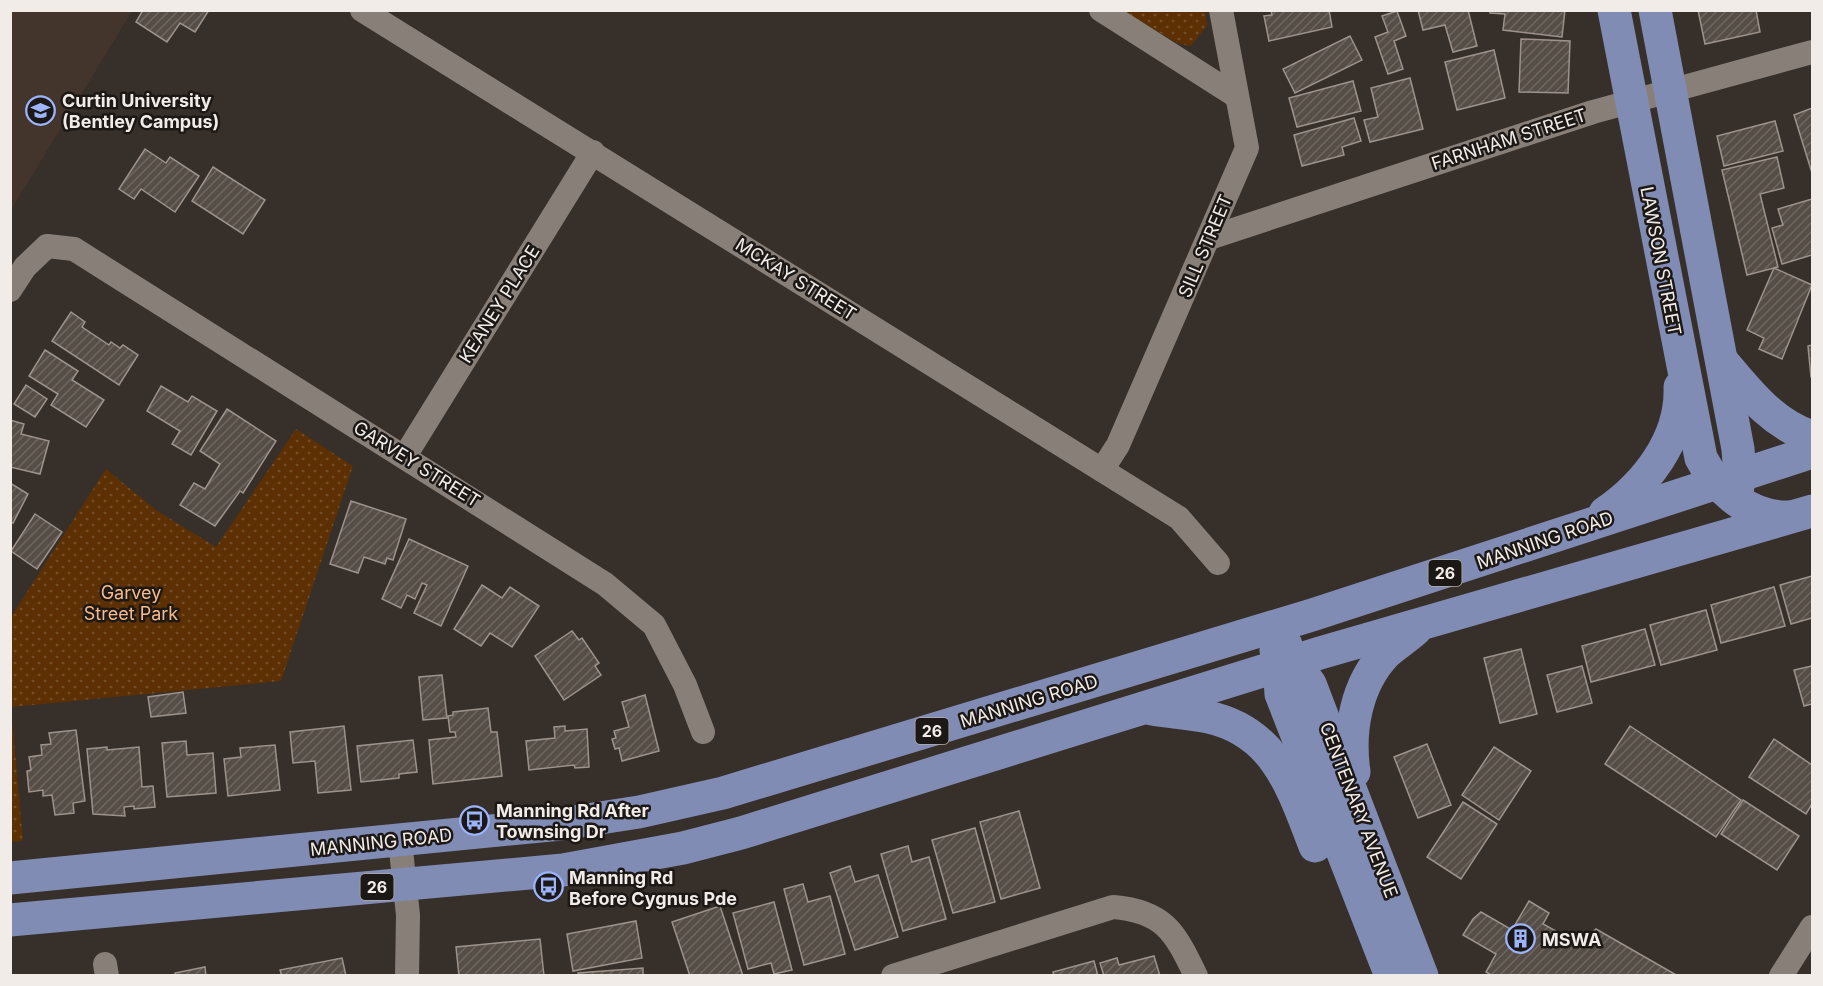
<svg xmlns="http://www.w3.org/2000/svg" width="1823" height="986" font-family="Inter,sans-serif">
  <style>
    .built { fill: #43352b }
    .park { fill: url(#park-dots) }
    .building { fill: url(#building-hatch); stroke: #9d938c; stroke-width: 1.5 }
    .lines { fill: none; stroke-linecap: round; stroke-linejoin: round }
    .minor { stroke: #887f78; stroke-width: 24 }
    .primary { stroke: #818cb5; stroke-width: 33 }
    .labels { text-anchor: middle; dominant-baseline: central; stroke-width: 5; stroke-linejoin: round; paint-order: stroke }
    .shield { fill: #1c1815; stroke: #b2aca9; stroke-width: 1.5 }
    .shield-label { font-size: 16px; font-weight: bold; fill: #f2ece8 }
    .poi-label { font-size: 18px; font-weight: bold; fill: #f2ece8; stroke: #1c1815; text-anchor: start }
    .street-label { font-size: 18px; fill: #f2ece8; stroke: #1c1815 }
    .park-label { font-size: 18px; fill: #f9ba89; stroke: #1c1815 }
  </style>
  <defs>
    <pattern id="park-dots" width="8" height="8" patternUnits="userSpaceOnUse" patternTransform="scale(1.5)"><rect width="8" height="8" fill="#5c3003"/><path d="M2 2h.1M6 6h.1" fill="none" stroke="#744e28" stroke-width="1.8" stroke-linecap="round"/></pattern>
    <pattern id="building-hatch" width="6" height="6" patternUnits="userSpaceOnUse" patternTransform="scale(1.5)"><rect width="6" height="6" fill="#554d46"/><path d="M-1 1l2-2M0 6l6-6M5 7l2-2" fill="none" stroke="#6e6761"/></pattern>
  </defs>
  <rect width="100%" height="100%" fill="#372f29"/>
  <path class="built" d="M11,10L132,11L11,210L10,11Z"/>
  <g class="park">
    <path d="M1124,11H1205L1207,25L1191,46L1177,43Z"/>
    <path d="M296,429L353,466L281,681L11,707L23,841L11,842V617L106,469L156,510L216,547Z"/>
  </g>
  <g class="building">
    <path d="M143,10H209L195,32L180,23L167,42L136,22Z"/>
    <path d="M1271,10H1329L1332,27L1269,41L1264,16L1272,15Z"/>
    <path d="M1418,10H1468L1477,46L1453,52L1445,25L1423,30Z"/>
    <path d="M1490,10H1565L1562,37L1503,30L1505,14L1490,13Z"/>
    <path d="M1698,10H1756L1760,32L1705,44Z"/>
    <path d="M1397,11L1406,36L1394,41L1403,69L1388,74L1375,37L1388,32L1382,16Z"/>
    <path d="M1350,36L1362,60L1295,93L1283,69Z"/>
    <path d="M1521,39L1570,41L1568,93L1519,92Z"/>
    <path d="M1494,50L1505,98L1457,110L1445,62Z"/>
    <path d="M1410,78L1423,129L1370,142L1364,120L1378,117L1371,88Z"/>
    <path d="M1353,81L1361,111L1297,127L1289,98Z"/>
    <path d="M1812,108V173L1794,115Z"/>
    <path d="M1354,118L1361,141L1342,147L1344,155L1302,166L1294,135Z"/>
    <path d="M1775,121L1783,151L1724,166L1717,136Z"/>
    <path d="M145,149L166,163L170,157L199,176L175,212L141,189L134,199L119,189Z"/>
    <path d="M1777,157L1784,188L1760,194L1778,267L1747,275L1722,170Z"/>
    <path d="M213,167L265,200L243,234L192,201Z"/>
    <path d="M1812,199V255L1782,264L1772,228L1783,225L1778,209Z"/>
    <path d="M1774,268L1812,285L1782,359L1759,349L1764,338L1747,330Z"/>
    <path d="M71,312L85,322L82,327L109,345L111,342L120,348L123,345L138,355L119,385L52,341Z"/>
    <path d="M1812,345V377H1811L1808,346Z"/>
    <path d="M45,350L78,371L72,380L104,400L86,427L51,405L58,394L29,376Z"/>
    <path d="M26,385L47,399L35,417L14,404Z"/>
    <path d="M161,386L188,402L192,396L217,411L191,455L172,444L180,431L147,411Z"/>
    <path d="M227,409L276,441L243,493L240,491L215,526L180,505L194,483L205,489L220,464L200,451Z"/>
    <path d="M10,420L24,424L21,434L49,441L40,474L10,467Z"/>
    <path d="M10,483L28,494L13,523L10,522Z"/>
    <path d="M351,501L406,519L393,560L387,558L385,564L364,557L358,573L330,564Z"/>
    <path d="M35,514L62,532L37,569L11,551Z"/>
    <path d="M409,539L468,566L441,626L414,613L427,585L422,583L415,599L407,595L401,608L382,599Z"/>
    <path d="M1812,576V618L1791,624L1780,585Z"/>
    <path d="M482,585L502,598L510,587L539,606L512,647L490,633L481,646L454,629Z"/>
    <path d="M1774,587L1785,626L1721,643L1711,605Z"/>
    <path d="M1706,610L1717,650L1661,665L1650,625Z"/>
    <path d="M1645,629L1655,665L1591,682L1582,646Z"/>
    <path d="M572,631L579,640L582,638L599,663L595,666L601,675L564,700L535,656Z"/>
    <path d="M1521,649L1537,714L1500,723L1484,658Z"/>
    <path d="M1582,666L1592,703L1557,712L1547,675Z"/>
    <path d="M1812,666V704L1804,706L1794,670Z"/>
    <path d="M442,675L447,718L423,720L419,677Z"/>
    <path d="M183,692L186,713L151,717L148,697Z"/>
    <path d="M645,695L659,751L622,761L619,748L615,749L612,739L616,738L614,731L629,727L622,702Z"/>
    <path d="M488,708L491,732H497L502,776L433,784L429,740L456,737L455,732H450L448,716L453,715V712Z"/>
    <path d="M344,726L351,790L318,793L315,761L293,763L290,732Z"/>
    <path d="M565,726V731L587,729L589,767L575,768L574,765L529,770L526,741L555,738L554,727Z"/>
    <path d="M1630,726L1741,800L1716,837L1605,764Z"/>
    <path d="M76,730L85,801L73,803L74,813L55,815L52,795L43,796V790L29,792L27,771L31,770L29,757L42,755L41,745L51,744L49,733Z"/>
    <path d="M1774,739L1812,765V804L1806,814L1749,777Z"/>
    <path d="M413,740L417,772L399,774V778L361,782L357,746Z"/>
    <path d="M186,741L187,755L213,753L216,793L167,797L162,743Z"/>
    <path d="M1427,744L1451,805L1418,818L1394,757Z"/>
    <path d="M275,745L280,790L228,796L224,759L241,757L240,748Z"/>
    <path d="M107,747V750L139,747L142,787L153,786L155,807L134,809V806L124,807L125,816L93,814L87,749Z"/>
    <path d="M1494,747L1531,771L1499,820L1462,795Z"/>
    <path d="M1743,800L1799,836L1777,870L1721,834Z"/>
    <path d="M1463,802L1497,824L1461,879L1427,857Z"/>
    <path d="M1019,811L1040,888L1001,899L980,822Z"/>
    <path d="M975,828L995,902L953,913L932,840Z"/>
    <path d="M908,846L912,862L929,857L946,919L903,931L881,854Z"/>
    <path d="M850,866L855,882L878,875L898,937L855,950L830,873Z"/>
    <path d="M803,884L808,902L830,896L845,954L804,965L784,889Z"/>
    <path d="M1529,901L1549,913L1543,924L1579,944L1596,929L1678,976H1493L1486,972L1496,954L1463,935L1473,919L1481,912L1512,930Z"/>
    <path d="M774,902L792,970L774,974L771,963L748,969L733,913Z"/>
    <path d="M720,906L743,976H690L672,922Z"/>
    <path d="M636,921L642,958L573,971L567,934Z"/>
    <path d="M540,939L544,976H459L456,947Z"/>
    <path d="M1154,956L1160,976H1104L1100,963L1117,958L1119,965Z"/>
    <path d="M342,958L346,976H282L280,970Z"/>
    <path d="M1094,961L1098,976H1054L1053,972Z"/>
    <path d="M205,967L206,976H176L175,973Z"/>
    <path d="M643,968V976H578V973Z"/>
  </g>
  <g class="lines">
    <g class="minor">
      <path d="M362,10L1179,518L1218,563"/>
      <path d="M1101,10L1236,96"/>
      <path d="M1209,238L1593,112L1812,52"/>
      <path d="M10,290L25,267L47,246L74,249L605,584L654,625L685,685L703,732"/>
      <path d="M405,456L593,152"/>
      <path d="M1102,470L1118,445L1247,148L1221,10"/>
      <path d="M400,841L408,915L407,976"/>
      <path d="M105,964L107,976"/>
      <path d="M893,976L1113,907C1164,911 1175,932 1196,976"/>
      <path d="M1781,976L1812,927"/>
    </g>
    <g class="primary">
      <path d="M1614,10L1701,458C1718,491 1750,518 1789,517"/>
      <path d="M1655,10L1738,449L1740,476L1736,496"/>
      <path d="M1723,362C1749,393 1773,424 1812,437"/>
      <path d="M1605,513C1646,485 1682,439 1680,387"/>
      <path d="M1286,645L1279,665L1281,694L1391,976"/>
      <path d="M1276,650L1293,661L1310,684L1422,976"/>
      <path d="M1152,709C1170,712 1190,713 1208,717C1276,732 1292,787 1315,846"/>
      <path d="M1354,772C1348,731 1356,684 1386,653C1395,645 1406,638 1415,630"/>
      <path d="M10,878L561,824L639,812L723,793L1312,615L1812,452"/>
      <path d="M10,920L563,870L683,848L741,833L1320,653L1812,511"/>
    </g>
  </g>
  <defs>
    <symbol id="university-ring" viewBox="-11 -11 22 22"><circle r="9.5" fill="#1c1815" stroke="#9cb4fd" stroke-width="1.5"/><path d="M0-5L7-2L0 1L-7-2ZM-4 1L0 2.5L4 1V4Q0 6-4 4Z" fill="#9cb4fd"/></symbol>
    <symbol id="bus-ring" viewBox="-11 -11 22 22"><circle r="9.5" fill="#1c1815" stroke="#9cb4fd" stroke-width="1.5"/><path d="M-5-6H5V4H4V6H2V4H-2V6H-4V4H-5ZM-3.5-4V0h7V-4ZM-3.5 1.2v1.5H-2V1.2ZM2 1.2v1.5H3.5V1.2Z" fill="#9cb4fd"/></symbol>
    <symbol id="building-ring" viewBox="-11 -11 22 22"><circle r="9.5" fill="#1c1815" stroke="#9cb4fd" stroke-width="1.5"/><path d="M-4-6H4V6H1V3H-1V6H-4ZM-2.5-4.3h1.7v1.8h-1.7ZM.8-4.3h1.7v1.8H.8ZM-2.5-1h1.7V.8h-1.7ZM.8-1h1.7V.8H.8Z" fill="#9cb4fd"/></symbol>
  </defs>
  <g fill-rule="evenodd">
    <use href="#university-ring" x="24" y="94" width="33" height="33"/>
    <use href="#bus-ring" x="458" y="804" width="33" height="33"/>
    <use href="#bus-ring" x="532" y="870" width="33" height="33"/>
    <use href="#building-ring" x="1504" y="922" width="33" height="33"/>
  </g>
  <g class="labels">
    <g class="shield">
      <rect x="1428.5" y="560" width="33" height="26" rx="4.5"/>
      <rect x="915.5" y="718" width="33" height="26" rx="4.5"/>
      <rect x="360.5" y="874" width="33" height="26" rx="4.5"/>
    </g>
    <g class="shield-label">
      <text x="1445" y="573">26</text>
      <text x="932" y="731">26</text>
      <text x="377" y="887">26</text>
    </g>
    <g class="poi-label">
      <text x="62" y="100">Curtin University<tspan x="62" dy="21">(Bentley Campus)</tspan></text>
      <text x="496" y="810">Manning Rd After<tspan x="496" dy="21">Townsing Dr</tspan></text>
      <text x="569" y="877">Manning Rd<tspan x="569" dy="21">Before Cygnus Pde</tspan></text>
      <text x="1542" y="939">MSWA</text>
    </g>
    <g class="street-label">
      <text transform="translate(1509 139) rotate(-18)">FARNHAM STREET</text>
      <text transform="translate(1205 246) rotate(-67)">SILL STREET</text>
      <text transform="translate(1661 261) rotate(79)">LAWSON STREET</text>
      <text transform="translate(796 279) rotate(32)">MCKAY STREET</text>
      <text transform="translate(499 304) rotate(-58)">KEANEY PLACE</text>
      <text transform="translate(417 464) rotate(32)">GARVEY STREET</text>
      <text transform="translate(1545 540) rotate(-19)">MANNING ROAD</text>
      <text transform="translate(1029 701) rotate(-17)">MANNING ROAD</text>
      <text transform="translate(1359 810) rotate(69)">CENTENARY AVENUE</text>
      <text transform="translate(381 842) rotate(-6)">MANNING ROAD</text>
    </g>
    <g class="park-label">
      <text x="131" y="592">Garvey<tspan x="131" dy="21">Street Park</tspan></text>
    </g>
  </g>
  <rect width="1823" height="986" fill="none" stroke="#f2ece8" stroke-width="24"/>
</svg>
